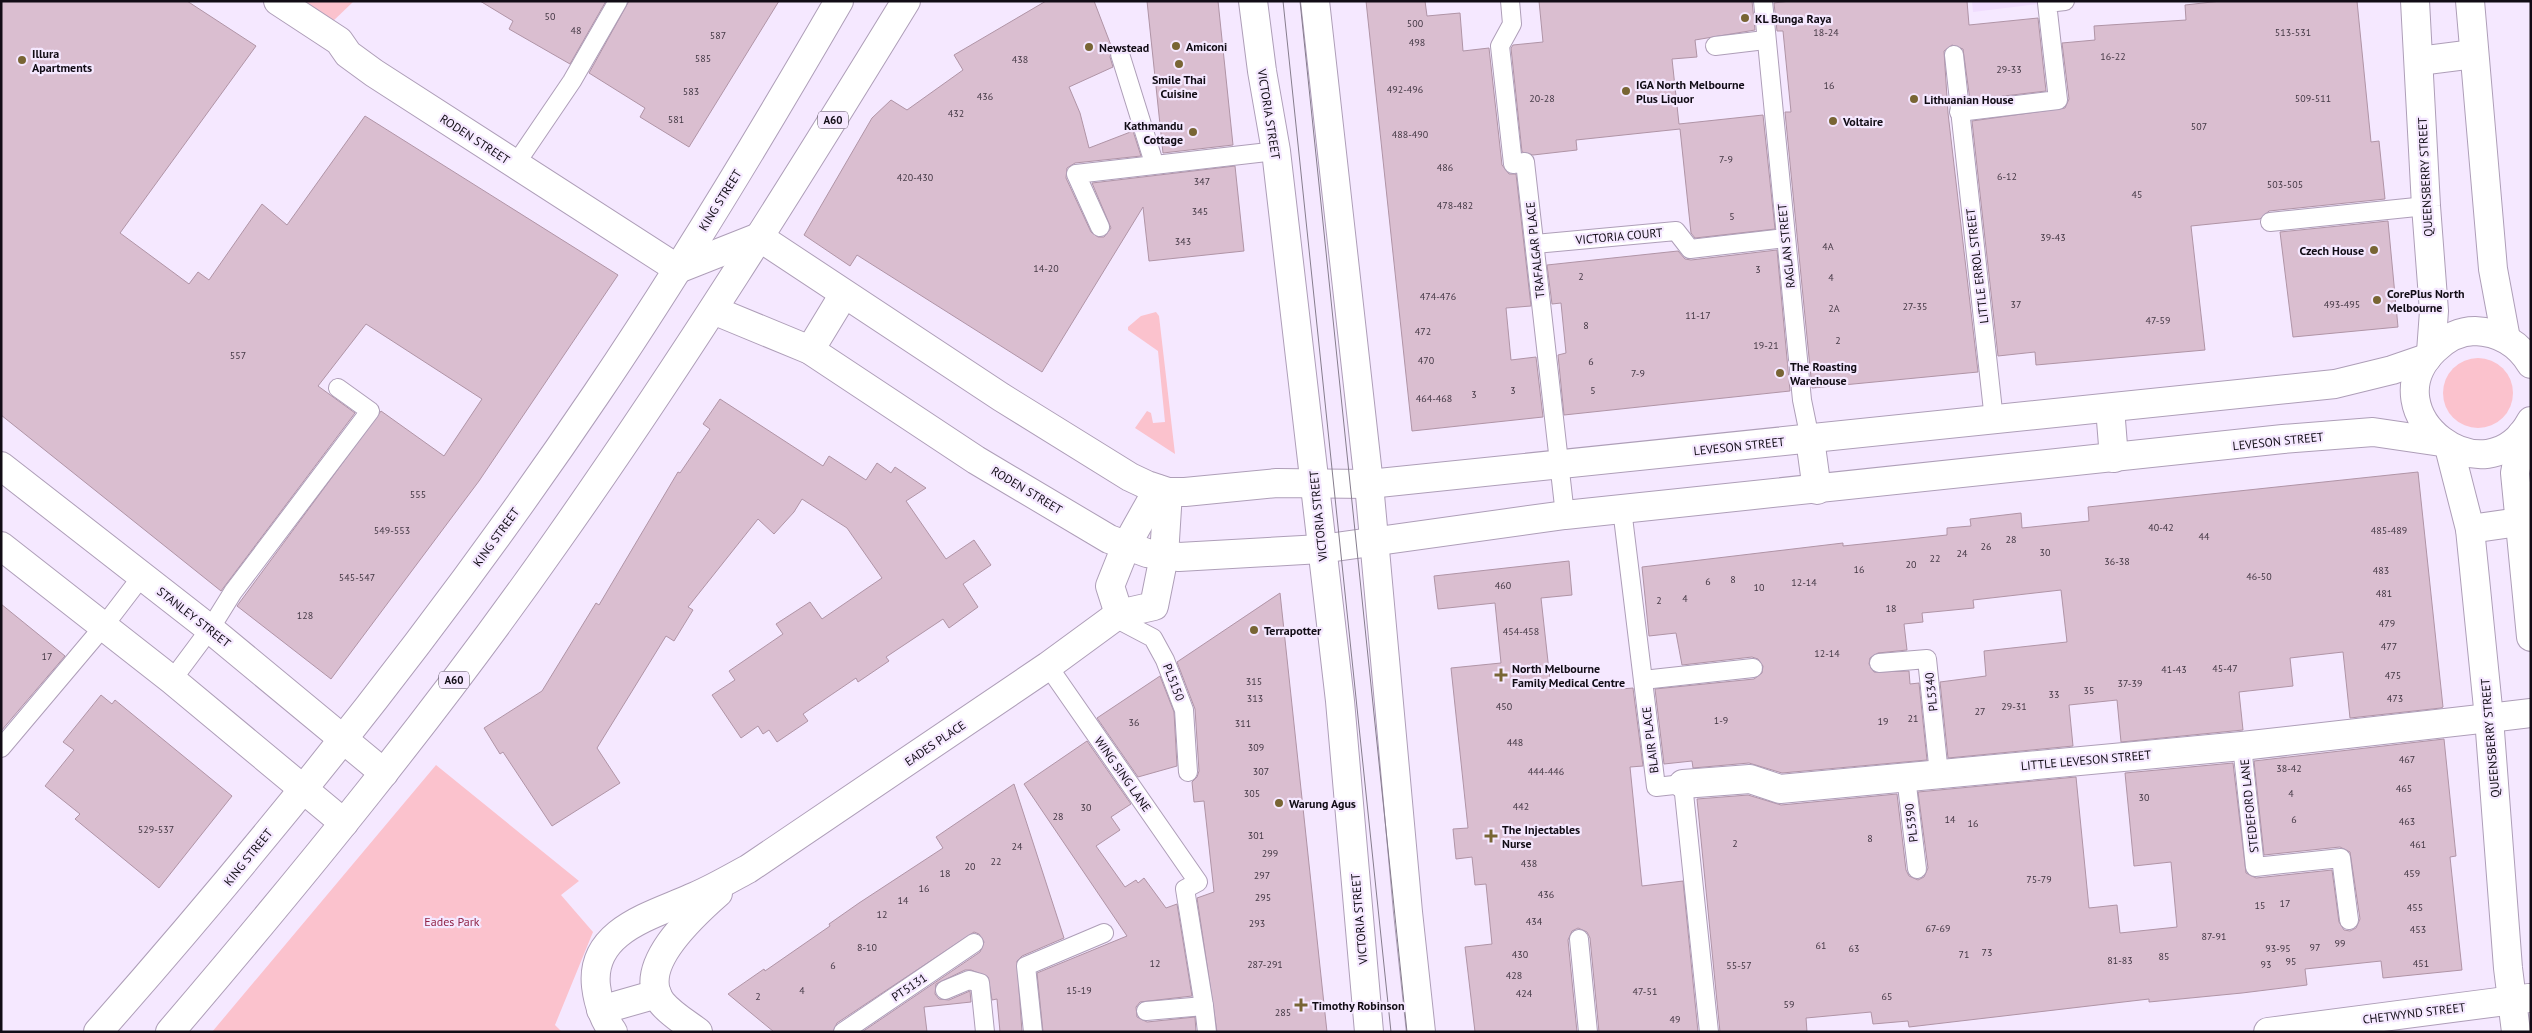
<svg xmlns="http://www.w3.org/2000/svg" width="2532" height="1033" font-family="'PT Sans',sans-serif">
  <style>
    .built { fill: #f0dcfe }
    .green { fill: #fbc2cd }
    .building { fill: #dabed0; stroke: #b094a6 }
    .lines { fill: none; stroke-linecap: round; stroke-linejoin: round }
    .service-casing { stroke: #ae9eb8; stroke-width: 20 }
    .minor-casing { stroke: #ae9eb8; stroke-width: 30 }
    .tertiary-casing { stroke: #ae9eb8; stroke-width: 30 }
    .trunk-casing { stroke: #ae9eb8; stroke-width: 30 }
    .service { stroke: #fff; stroke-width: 18 }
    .minor { stroke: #fff; stroke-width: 28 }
    .tertiary { stroke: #fff; stroke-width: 28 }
    .trunk { stroke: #fff; stroke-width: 28 }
    .tram { stroke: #867d8d; stroke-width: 1 }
    .poi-dot { fill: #786534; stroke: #f5e8ff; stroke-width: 2 }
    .labels { text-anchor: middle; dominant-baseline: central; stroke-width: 4.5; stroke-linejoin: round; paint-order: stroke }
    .number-label { font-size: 10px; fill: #433844 }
    .shield { fill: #f5e8ff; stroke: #554e5b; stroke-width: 1 }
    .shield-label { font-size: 11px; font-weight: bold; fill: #110c15 }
    .poi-label { font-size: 12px; font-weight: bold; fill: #110c15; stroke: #f5e8ff; text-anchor: start }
    .street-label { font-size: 12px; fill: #110c15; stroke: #f5e8ff }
    .park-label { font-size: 12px; fill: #902346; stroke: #f5e8ff }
  </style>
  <rect width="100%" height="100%" fill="#f5e8ff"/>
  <path class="built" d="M1972,1H2063L1973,12Z"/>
  <g class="green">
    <path d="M303,1H354L331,23Z"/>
    <path d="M1156,312L1159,316L1175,454L1135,428L1147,411L1151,413L1153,423L1165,422L1158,351L1128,330V327L1141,316Z"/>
    <circle cx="2478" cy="393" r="35"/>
    <path d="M436,765L579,881L561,895L593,932L555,1025L562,1032H212Z"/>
  </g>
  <g class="building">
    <path d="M1,1H187L256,46L120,233L189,284L198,272L209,280L262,204L287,225L365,116L618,275L479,481L331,679L237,606L381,411L444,456L482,399L366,324L318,386L355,413L221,591L1,415Z"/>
    <path d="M480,1H606L570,64L509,29L513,21Z"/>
    <path d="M629,1H779L689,147L640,117L645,108L589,73Z"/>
    <path d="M1046,1H1094L1112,48L1110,57L1113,67L1069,87L1080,113L1089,148L1133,131L1141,156L1075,163L1067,168L1066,178L1091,232L1098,237H1104L1111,228L1092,183L1235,166L1244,251L1149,261L1143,207L1042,372L857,255L850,266L804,235L872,118L891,100L907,110L963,70L954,55Z"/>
    <path d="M1147,1H1218L1233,145L1163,153Z"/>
    <path d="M1366,1H1425L1427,16L1460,13L1463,51L1489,48L1502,165L1509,174H1516L1531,306L1506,308L1511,360L1536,357L1543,417L1412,431Z"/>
    <path d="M1539,1H1752L1755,30L1695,40L1697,57L1672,59L1679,124L1763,115L1775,229L1695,238L1691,233L1680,129L1576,140L1577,150L1533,155L1522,152L1511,48L1513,45L1543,42Z"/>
    <path d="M1790,1H1967L1969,25L2038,18L2046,91L1970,100L1963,49L1952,45L1944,51L1948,113L1978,372L1812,388L1785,112H1791L1783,31H1777L1774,3Z"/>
    <path d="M2221,1H2357L2371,142L2379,141L2385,199L2269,211L2260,219L2191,226L2205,350L2036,365L2035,352L1998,356L1972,121L2065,108L2069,99L2062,43L2095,40L2094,26L2186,20L2185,5Z"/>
    <path d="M2388,221L2398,327L2293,337L2280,232Z"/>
    <path d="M1777,250L1790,391L1564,415L1558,355L1566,353L1561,303L1552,304L1547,265L1678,251L1685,259L1691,260Z"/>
    <path d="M720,399L823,466L829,456L866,480L877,463L891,473L895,467L926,488L906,501L946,559L974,540L991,565L963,584L978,607L949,628L943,619L886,657L889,661L858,682L856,678L803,714L808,721L777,742L769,730L763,734L758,726L741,738L712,695L735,680L729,671L783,634L776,624L810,602L822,619L882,578L847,528L802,499L794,512L774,534L758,519L688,607L693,610L674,641L666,636L597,748L620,783L552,826L503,752L500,754L484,728L542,691L596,603L599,605L678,472L680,473L710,429L703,424Z"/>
    <path d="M2418,472L2443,707L2441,708L2350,718L2343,652L2290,658L2293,686L2239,692L2243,730L2121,742L2117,700L2069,705L2073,746L1948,758L1940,682L1986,676L1984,651L2067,642L2061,590L1973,600L1974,608L1922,613L1923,622L1904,624L1907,650L1878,653L1870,658L1869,664L1874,672L1909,671L1910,684L1919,683L1927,760L1782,773L1749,763L1693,768L1692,761L1664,764L1655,689L1754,679L1762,673L1763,666L1758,659L1752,657L1682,665L1676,633L1649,636L1642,567L1843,543V546L1947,535V528L1971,526L1970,519L2021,513L2022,528L2089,521L2088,507Z"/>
    <path d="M1569,561L1572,595L1541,598L1551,689L1621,682V689L1633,688L1643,766L1630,767L1642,886L1683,881L1698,1032H1599L1590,938L1587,932L1578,928L1572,931L1568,940L1577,1032H1475L1465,947L1492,944L1486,884L1475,885L1472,857L1456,859L1453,829L1468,828L1451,668L1501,663L1495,603L1438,609L1434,576Z"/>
    <path d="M1280,593L1327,1032H1217L1197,898L1214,892L1204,801L1194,802L1192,782L1197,777L1199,771L1195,709L1177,662Z"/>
    <path d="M1,604L65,656L1,731Z"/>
    <path d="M1160,676L1174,712L1177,766L1138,777L1097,718Z"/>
    <path d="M101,695L112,704L115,700L232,796L159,888L75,819L80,814L45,786L74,750L63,742Z"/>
    <path d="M2444,739L2456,856L2450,857L2462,970L2383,978L2381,961L2305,969L2307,985L2242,993L2149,1002V999L1909,1027L1908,1021L1873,1024L1871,1012L1806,1018L1807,1032H1720L1697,799L1748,795L1781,805L1897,794L1906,870L1909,876L1918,880L1924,877L1928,868L1918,792L2076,777L2089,908L2117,905L2120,933L2177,927L2171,862L2134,866L2125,773L2233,763L2246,873L2256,878L2332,870L2339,922L2344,930L2350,931L2356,928L2360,919L2350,852L2340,847L2264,855L2254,761Z"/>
    <path d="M1087,741L1131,804L1111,817L1120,830L1096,846L1125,887L1136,880L1138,883L1144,878L1166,908L1177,904L1192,996L1140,1002L1136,1007L1137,1017L1147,1022L1195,1017L1196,1032H1043L1037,973L1127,936L1024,784Z"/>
    <path d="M1014,784L1064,938L1022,956L1017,961L1022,1032H1000L997,999L992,1000L988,977L971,970H965L936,984L935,994L939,999L949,1000L970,991L971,1002L924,1007L927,1032H862L980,952L984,942L979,934L974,932L837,1023L833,1032H774L728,994L764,969L765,971L830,926L829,924L859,903L943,848L936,837Z"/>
  </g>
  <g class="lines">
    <defs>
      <g id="service">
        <path d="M1510,1L1512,24L1500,46L1513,164L1525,162L1565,515"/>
        <path d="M1763,1L1802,400L1810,439"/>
        <path d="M1715,46L1765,40"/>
        <path d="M1120,54L1154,163"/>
        <path d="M1954,55L1994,420"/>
        <path d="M1959,112L2058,100L2047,3L2065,1"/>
        <path d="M515,165L572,81L618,1"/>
        <path d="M2270,222L2426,206"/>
        <path d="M1100,227L1076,174L1276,151"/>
        <path d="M1535,244L1676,231L1690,249L1785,238"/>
        <path d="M1622,509L1656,787L1683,784L1709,1032"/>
        <path d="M1115,618L1153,638L1165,660L1184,710L1188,772"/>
        <path d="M1879,663L1927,659L1939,774"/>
        <path d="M1048,666L1198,882L1185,889L1204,1006"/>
        <path d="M172,680L210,629L233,592L370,411L338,388"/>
        <path d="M1643,680L1753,668"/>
        <path d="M2242,746L2255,867L2341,858L2349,920"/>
        <path d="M1,748L103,627L142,576"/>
        <path d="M1906,777L1917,869"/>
        <path d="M1579,939L1588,1032"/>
        <path d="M945,990L969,980L980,983L985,1032"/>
        <path d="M1146,1011L1204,1006L1207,1032"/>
        <path d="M843,1032L974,943"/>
        <path d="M1033,1032L1026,966L1104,933"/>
      </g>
      <g id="minor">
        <path d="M278,1L339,41L348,54L374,73L678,269"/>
        <path d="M759,237L1001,397L1130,477L1147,485L1168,492H1185L1277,483L1369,484L2335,384L2392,370L2427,358"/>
        <path d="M713,310L810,350L976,460L1109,539L1147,553L1179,557L1321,549L1565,515L2283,439L2373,432L2441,442"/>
        <path d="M810,350L844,294"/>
        <path d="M2110,408L2114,458"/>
        <path d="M1810,439L1817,490"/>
        <path d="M1,466L210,629L384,773"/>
        <path d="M1,546L172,680L344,823"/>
        <path d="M1119,614L1110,586L1126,546L1158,489"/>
        <path d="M1683,784L1750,779L1780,789L2242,746L2489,718"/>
        <path d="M601,1010L657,994"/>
        <path d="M613,1032C603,1018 598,1003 596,986C590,931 651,916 691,898C711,890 729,879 748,869L1048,666L1119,614L1154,606L1164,556L1168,492"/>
        <path d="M698,1032C686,1023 671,1014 662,1003C634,968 693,915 718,893"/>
      </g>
      <g id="tertiary">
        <path d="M1253,1L1262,71L1276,151L1340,701L1369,1032"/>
        <path d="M1315,1L1369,484L1408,912L1421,1032"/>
        <path d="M2415,1L2426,206L2434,311L2431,352"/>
        <path d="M2470,1L2493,269L2506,339"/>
        <path d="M2419,61L2474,54"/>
        <path d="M2531,364C2519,344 2499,332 2475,331C2459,331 2445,339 2434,350C2369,413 2486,504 2531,421"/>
        <path d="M2522,434L2515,473L2531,637"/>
        <path d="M2449,447L2470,529L2489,718L2508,968L2516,1032"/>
        <path d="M2470,529L2519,522"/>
        <path d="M2489,718L2531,713"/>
        <path d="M2268,1032L2529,998"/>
      </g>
      <g id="trunk">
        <path d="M678,269L759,237"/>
        <path d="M98,1032C277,829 446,617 597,393C683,266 762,134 839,1"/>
        <path d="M170,1032C305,874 437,712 556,542C680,366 794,184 906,1"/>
      </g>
    </defs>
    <use href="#service" class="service-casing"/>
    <use href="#minor" class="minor-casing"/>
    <use href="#tertiary" class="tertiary-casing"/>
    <use href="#trunk" class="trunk-casing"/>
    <use href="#service" class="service"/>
    <use href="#minor" class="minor"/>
    <use href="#tertiary" class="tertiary"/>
    <use href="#trunk" class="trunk"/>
    <g class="tram">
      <path d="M1283,1L1391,1032"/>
      <path d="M1300,1L1407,1032"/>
    </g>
  </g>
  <g class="poi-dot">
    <circle cx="1745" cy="18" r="5"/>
    <circle cx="1176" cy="46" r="5"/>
    <circle cx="1089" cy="47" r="5"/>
    <circle cx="22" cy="60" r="5"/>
    <circle cx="1179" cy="64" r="5"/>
    <circle cx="1626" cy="91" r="5"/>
    <circle cx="1914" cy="99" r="5"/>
    <circle cx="1833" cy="121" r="5"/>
    <circle cx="1193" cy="132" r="5"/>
    <circle cx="2374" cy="250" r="5"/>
    <circle cx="2377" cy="300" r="5"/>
    <circle cx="1780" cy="373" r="5"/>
    <circle cx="1254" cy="630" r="5"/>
    <path d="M1498.5 667.5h5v5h5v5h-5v5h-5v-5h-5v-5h5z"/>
    <circle cx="1279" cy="803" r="5"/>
    <path d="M1488.5 828.5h5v5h5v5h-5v5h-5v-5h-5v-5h5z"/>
    <path d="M1298.5 997.5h5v5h5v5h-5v5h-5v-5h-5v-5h5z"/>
  </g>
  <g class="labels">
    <g class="number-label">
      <text x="550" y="16">50</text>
      <text x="1415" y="23">500</text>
      <text x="576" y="30">48</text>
      <text x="1826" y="32">18-24</text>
      <text x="2293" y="32">513-531</text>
      <text x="718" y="35">587</text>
      <text x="1417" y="42">498</text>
      <text x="2113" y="56">16-22</text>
      <text x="703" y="58">585</text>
      <text x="1020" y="59">438</text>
      <text x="2009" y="69">29-33</text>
      <text x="1829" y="85">16</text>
      <text x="1405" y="89">492-496</text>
      <text x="691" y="91">583</text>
      <text x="985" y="96">436</text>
      <text x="1542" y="98">20-28</text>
      <text x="2313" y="98">509-511</text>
      <text x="956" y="113">432</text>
      <text x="676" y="119">581</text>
      <text x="2199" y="126">507</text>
      <text x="1410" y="134">488-490</text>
      <text x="1726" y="159">7-9</text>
      <text x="1445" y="167">486</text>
      <text x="2007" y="176">6-12</text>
      <text x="915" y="177">420-430</text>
      <text x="1202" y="181">347</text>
      <text x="2285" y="184">503-505</text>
      <text x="2137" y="194">45</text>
      <text x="1455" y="205">478-482</text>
      <text x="1200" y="211">345</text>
      <text x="1732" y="216">5</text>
      <text x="2053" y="237">39-43</text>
      <text x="1183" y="241">343</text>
      <text x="1828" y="246">4A</text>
      <text x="1046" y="268">14-20</text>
      <text x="1758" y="269">3</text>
      <text x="1581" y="276">2</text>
      <text x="1831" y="277">4</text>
      <text x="1438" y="296">474-476</text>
      <text x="2016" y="304">37</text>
      <text x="2342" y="304">493-495</text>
      <text x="1915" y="306">27-35</text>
      <text x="1834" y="308">2A</text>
      <text x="1698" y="315">11-17</text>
      <text x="2158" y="320">47-59</text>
      <text x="1586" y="325">8</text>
      <text x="1423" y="331">472</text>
      <text x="1838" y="340">2</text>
      <text x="1766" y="345">19-21</text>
      <text x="238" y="355">557</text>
      <text x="1426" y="360">470</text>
      <text x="1591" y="361">6</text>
      <text x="1638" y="373">7-9</text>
      <text x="1513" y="390">3</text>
      <text x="1593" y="390">5</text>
      <text x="1474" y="394">3</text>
      <text x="1434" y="398">464-468</text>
      <text x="418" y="494">555</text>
      <text x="2161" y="527">40-42</text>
      <text x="392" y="530">549-553</text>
      <text x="2389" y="530">485-489</text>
      <text x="2204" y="536">44</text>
      <text x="2011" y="539">28</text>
      <text x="1986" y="546">26</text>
      <text x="2045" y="552">30</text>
      <text x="1962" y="553">24</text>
      <text x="1935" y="558">22</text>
      <text x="2117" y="561">36-38</text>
      <text x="1911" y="564">20</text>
      <text x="1859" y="569">16</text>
      <text x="2381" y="570">483</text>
      <text x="2259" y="576">46-50</text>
      <text x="357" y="577">545-547</text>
      <text x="1733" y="579">8</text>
      <text x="1708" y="581">6</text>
      <text x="1804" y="582">12-14</text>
      <text x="1503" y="585">460</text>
      <text x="1759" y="587">10</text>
      <text x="2384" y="593">481</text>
      <text x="1685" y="598">4</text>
      <text x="1659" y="600">2</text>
      <text x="1891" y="608">18</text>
      <text x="305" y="615">128</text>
      <text x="2387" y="623">479</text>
      <text x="1521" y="631">454-458</text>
      <text x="2389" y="646">477</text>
      <text x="1827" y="653">12-14</text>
      <text x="47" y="656">17</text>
      <text x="2225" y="668">45-47</text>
      <text x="2174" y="669">41-43</text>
      <text x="2393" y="675">475</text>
      <text x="1254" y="681">315</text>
      <text x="2130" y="683">37-39</text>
      <text x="2089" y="690">35</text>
      <text x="2054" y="694">33</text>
      <text x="1255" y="698">313</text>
      <text x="2395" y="698">473</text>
      <text x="1504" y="706">450</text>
      <text x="2014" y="706">29-31</text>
      <text x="1980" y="711">27</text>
      <text x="1913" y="718">21</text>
      <text x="1721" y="720">1-9</text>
      <text x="1883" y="721">19</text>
      <text x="1134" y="722">36</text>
      <text x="1243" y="723">311</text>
      <text x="1515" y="742">448</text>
      <text x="1256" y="747">309</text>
      <text x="2407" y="759">467</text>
      <text x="2289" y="768">38-42</text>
      <text x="1261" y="771">307</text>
      <text x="1546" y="771">444-446</text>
      <text x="2404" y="788">465</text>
      <text x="1252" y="793">305</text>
      <text x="2291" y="793">4</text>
      <text x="2144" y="797">30</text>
      <text x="1521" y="806">442</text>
      <text x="1086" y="807">30</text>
      <text x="1058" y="816">28</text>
      <text x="1950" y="819">14</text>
      <text x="2294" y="819">6</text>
      <text x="2407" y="821">463</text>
      <text x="1973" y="823">16</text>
      <text x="156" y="829">529-537</text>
      <text x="1256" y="835">301</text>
      <text x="1870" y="838">8</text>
      <text x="1735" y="843">2</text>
      <text x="2418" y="844">461</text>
      <text x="1017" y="846">24</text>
      <text x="1270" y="853">299</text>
      <text x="996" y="861">22</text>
      <text x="1529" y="863">438</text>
      <text x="970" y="866">20</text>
      <text x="945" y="873">18</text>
      <text x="2412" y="873">459</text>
      <text x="1262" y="875">297</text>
      <text x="2039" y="879">75-79</text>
      <text x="924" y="888">16</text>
      <text x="1546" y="894">436</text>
      <text x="1263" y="897">295</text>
      <text x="903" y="900">14</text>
      <text x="2285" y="903">17</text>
      <text x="2260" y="905">15</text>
      <text x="2415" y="907">455</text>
      <text x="882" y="914">12</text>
      <text x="1534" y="921">434</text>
      <text x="1257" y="923">293</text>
      <text x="1938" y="928">67-69</text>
      <text x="2418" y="929">453</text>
      <text x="2214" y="936">87-91</text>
      <text x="2340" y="943">99</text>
      <text x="1821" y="945">61</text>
      <text x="867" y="947">8-10</text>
      <text x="2315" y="947">97</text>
      <text x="1854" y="948">63</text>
      <text x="2278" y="948">93-95</text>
      <text x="1987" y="952">73</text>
      <text x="1520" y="954">430</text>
      <text x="1964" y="954">71</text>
      <text x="2164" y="956">85</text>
      <text x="2120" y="960">81-83</text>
      <text x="2291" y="961">95</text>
      <text x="1155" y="963">12</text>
      <text x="2421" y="963">451</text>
      <text x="1265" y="964">287-291</text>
      <text x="2266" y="964">93</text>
      <text x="833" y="965">6</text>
      <text x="1739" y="965">55-57</text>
      <text x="1514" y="975">428</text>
      <text x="802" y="990">4</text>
      <text x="1079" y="990">15-19</text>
      <text x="1645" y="991">47-51</text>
      <text x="1524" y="993">424</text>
      <text x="758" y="996">2</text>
      <text x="1887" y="996">65</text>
      <text x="1789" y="1004">59</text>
      <text x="1283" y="1012">285</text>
      <text x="1675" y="1019">49</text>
    </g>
    <g class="shield">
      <rect x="818" y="111.5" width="30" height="17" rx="4"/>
      <rect x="439" y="671.5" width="30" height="17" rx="4"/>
    </g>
    <g class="shield-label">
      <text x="833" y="120">A60</text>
      <text x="454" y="680">A60</text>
    </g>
    <g class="poi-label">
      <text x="1755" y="18">KL Bunga Raya</text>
      <text x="1186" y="46">Amiconi</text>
      <text x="1099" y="47">Newstead</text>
      <text x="32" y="53">Illura<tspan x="32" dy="14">Apartments</tspan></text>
      <text x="1179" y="79" text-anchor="middle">Smile Thai<tspan x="1179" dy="14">Cuisine</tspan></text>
      <text x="1636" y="84">IGA North Melbourne<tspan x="1636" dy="14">Plus Liquor</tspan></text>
      <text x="1924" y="99">Lithuanian House</text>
      <text x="1843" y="121">Voltaire</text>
      <text x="1183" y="125" text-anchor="end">Kathmandu<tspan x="1183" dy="14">Cottage</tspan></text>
      <text x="2364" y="250" text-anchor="end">Czech House</text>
      <text x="2387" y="293">CorePlus North<tspan x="2387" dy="14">Melbourne</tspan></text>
      <text x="1790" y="366">The Roasting<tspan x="1790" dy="14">Warehouse</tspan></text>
      <text x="1264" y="630">Terrapotter</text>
      <text x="1512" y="668">North Melbourne<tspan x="1512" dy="14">Family Medical Centre</tspan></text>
      <text x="1289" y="803">Warung Agus</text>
      <text x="1502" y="829">The Injectables<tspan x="1502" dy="14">Nurse</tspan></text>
      <text x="1312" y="1005">Timothy Robinson</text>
    </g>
    <g class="street-label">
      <text transform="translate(1269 114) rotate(81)">VICTORIA STREET</text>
      <text transform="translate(475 139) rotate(33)">RODEN STREET</text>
      <text transform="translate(2425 177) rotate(-93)">QUEENSBERRY STREET</text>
      <text transform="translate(720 200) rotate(-58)">KING STREET</text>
      <text transform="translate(1619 236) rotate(-5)">VICTORIA COURT</text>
      <text transform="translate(1786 246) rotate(-96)">RAGLAN STREET</text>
      <text transform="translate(1535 250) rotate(-96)">TRAFALGAR PLACE</text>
      <text transform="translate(1977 266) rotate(-97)">LITTLE ERROL STREET</text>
      <text transform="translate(2278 441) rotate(-6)">LEVESON STREET</text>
      <text transform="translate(1739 446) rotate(-6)">LEVESON STREET</text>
      <text transform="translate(1027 490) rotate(31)">RODEN STREET</text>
      <text transform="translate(1318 516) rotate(-96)">VICTORIA STREET</text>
      <text transform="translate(496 537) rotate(-54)">KING STREET</text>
      <text transform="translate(194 617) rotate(38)">STANLEY STREET</text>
      <text transform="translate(1174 682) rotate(69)">PL5150</text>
      <text transform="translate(1931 692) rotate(-96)">PL5340</text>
      <text transform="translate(2490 738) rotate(-95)">QUEENSBERRY STREET</text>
      <text transform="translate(1650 740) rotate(-97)">BLAIR PLACE</text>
      <text transform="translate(935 743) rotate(-34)">EADES PLACE</text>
      <text transform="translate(2086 760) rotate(-5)">LITTLE LEVESON STREET</text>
      <text transform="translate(1123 774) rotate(55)">WING SING LANE</text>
      <text transform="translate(2249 806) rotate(-96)">STEDEFORD LANE</text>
      <text transform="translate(1911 823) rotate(-97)">PL5390</text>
      <text transform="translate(248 857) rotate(-51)">KING STREET</text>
      <text transform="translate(1359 919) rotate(-95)">VICTORIA STREET</text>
      <text transform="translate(909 987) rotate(-34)">PT5131</text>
      <text transform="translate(2414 1013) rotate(-7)">CHETWYND STREET</text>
    </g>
    <g class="park-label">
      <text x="452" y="921">Eades Park</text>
    </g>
  </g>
  <rect width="2532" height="1033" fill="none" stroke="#110c15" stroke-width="5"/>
</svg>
